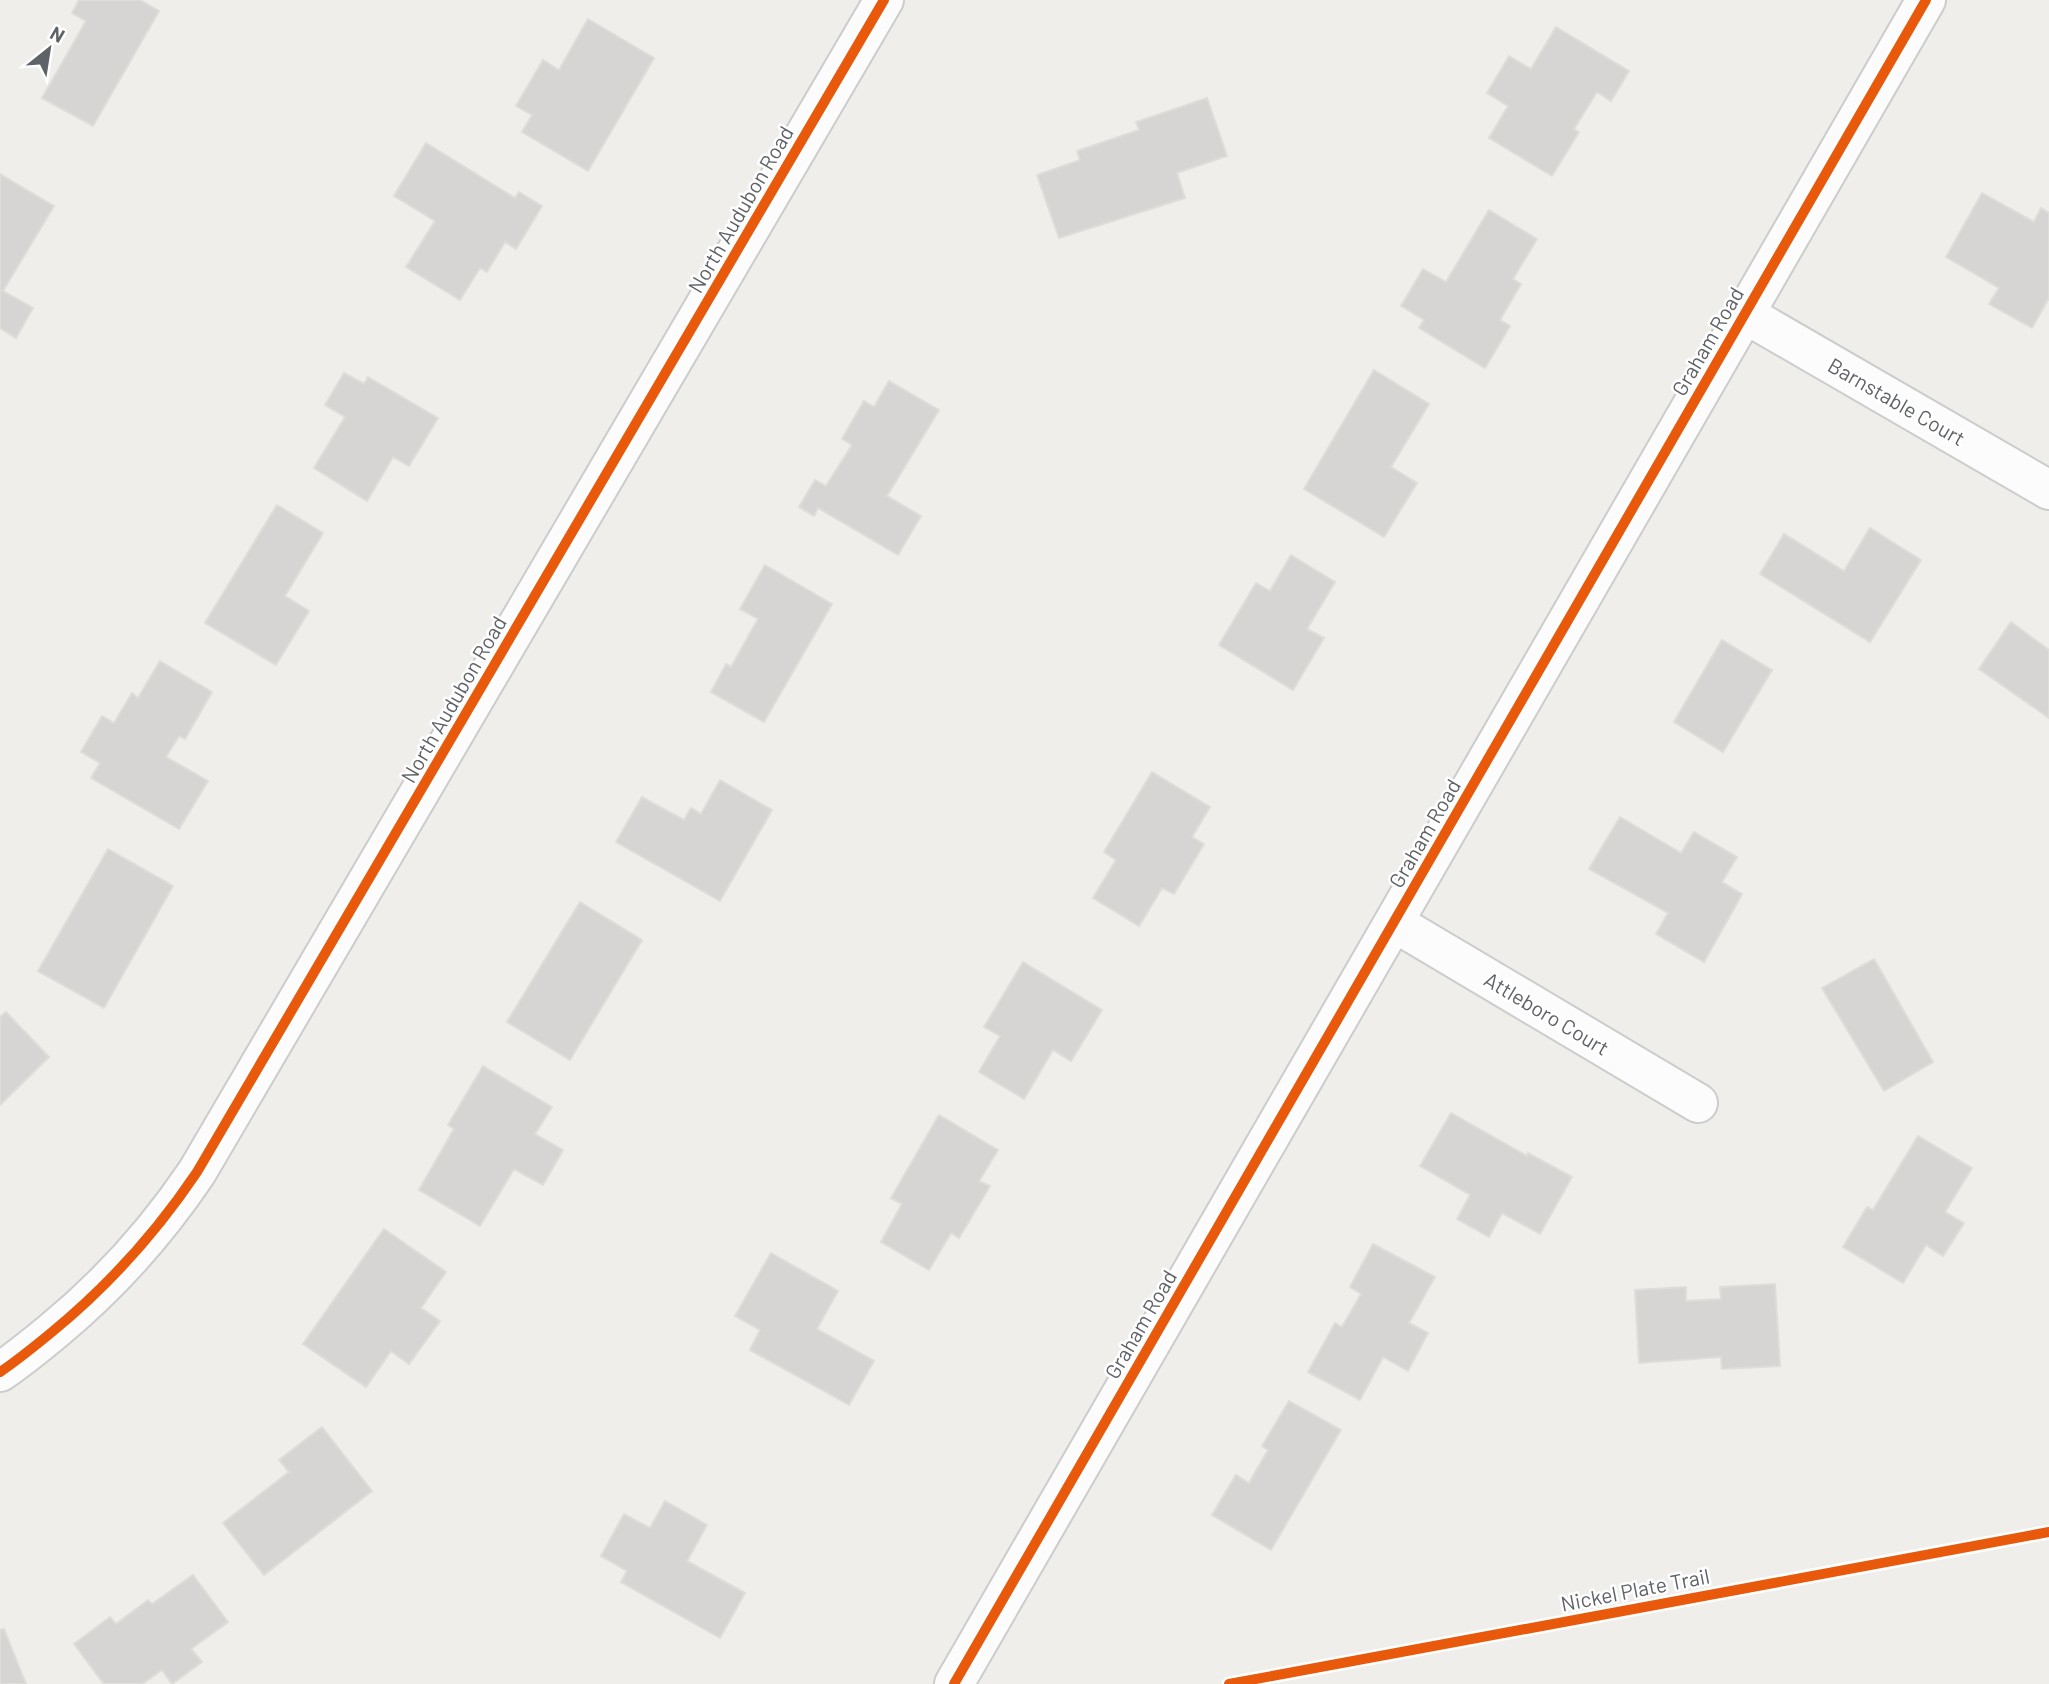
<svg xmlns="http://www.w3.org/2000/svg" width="2049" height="1684" font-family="Barlow,sans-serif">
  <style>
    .building { fill: #d6d5d3; stroke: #deddd9; stroke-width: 2 }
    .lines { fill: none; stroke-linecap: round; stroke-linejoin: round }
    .minor-casing { stroke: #cbcccc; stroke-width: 42 }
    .tertiary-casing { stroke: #cbcccc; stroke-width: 42 }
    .minor { stroke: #fdfcfc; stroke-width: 38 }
    .tertiary { stroke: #fdfcfc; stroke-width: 38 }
    .cycleway-casing { stroke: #fff; stroke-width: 15 }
    .cycleway { stroke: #e8590c; stroke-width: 10 }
    .labels { text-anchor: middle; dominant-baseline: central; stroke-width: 5; stroke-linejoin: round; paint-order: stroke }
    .street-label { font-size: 21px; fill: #5f6368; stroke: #fff }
  </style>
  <rect width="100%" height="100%" fill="#efeeea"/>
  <g class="building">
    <path d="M79,0H140L159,11L93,126L42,98L86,21L72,13Z"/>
    <path d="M588,19L654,58L588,171L522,132L532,115L516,106L543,60L559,70Z"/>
    <path d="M1556,27L1629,71L1611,101L1597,92L1574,129L1579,132L1552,176L1489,138L1508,106L1487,93L1509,56L1531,69Z"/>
    <path d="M1207,98L1227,156L1177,173L1185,198L1059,238L1037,175L1080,160L1077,151L1139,130L1136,122Z"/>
    <path d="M426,143L515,198L519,192L542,206L516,249L505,242L487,272L480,268L460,300L406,267L435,221L394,196Z"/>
    <path d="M0,174L54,206L3,291L33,308L16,338L0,328Z"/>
    <path d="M1982,193L2034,222L2041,208L2049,213V298L2032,328L1989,304L1999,288L1946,257Z"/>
    <path d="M1489,210L1537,239L1513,279L1521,284L1500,320L1510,326L1485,368L1419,328L1424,320L1401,306L1423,269L1446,282Z"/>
    <path d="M1374,370L1429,404L1391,467L1417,483L1384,537L1304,489Z"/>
    <path d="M344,373L364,384L368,377L438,418L409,466L393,457L367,501L314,468L345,417L325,405Z"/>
    <path d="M889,381L939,410L887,496L921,516L898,555L818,508L814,516L799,507L815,480L826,486L852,445L842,439L864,401L874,407Z"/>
    <path d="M277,505L323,533L285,596L309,611L276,665L205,623Z"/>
    <path d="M1870,528L1921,560L1870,642L1760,574L1784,534L1844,571Z"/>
    <path d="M1291,555L1335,582L1307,629L1324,638L1293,690L1219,645L1256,583L1270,591Z"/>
    <path d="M765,565L832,604L764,722L711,692L726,664L731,667L758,619L740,609Z"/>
    <path d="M2011,622L2049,650V718L1979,669Z"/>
    <path d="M1722,640L1772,670L1723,752L1674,722Z"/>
    <path d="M160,661L212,692L185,739L179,736L166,757L208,781L179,829L91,778L100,763L81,752L102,716L114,723L132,693L138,698Z"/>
    <path d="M1152,772L1210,807L1192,837L1204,844L1174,894L1162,888L1139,926L1093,898L1116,860L1104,852Z"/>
    <path d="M720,780L772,810L720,901L616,842L642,797L684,820L691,808L701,814Z"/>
    <path d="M1620,817L1681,853L1694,832L1737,857L1722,882L1742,894L1704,962L1656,934L1668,913L1589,869Z"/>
    <path d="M108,849L173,886L104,1008L38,971Z"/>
    <path d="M580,902L642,940L570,1060L507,1022Z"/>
    <path d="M1874,959L1933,1062L1884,1091L1822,988Z"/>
    <path d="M1023,962L1102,1010L1071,1061L1053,1050L1024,1099L979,1072L1000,1036L984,1027Z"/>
    <path d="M6,1012L49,1057L0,1105V1017Z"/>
    <path d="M483,1066L552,1107L535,1134L563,1150L543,1185L514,1169L480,1226L419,1190L454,1129L448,1125Z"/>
    <path d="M1451,1113L1527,1156L1528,1153L1572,1177L1540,1234L1502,1213L1489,1237L1457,1219L1470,1195L1420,1166Z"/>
    <path d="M939,1115L998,1150L979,1181L990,1186L959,1238L951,1233L929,1270L881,1242L902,1204L891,1198Z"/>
    <path d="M1918,1136L1972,1168L1945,1212L1964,1223L1943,1256L1926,1245L1903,1283L1843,1247L1867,1207L1873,1210Z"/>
    <path d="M384,1229L446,1272L421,1308L440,1321L409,1364L391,1351L366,1387L303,1344Z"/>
    <path d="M1373,1244L1435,1277L1409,1323L1428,1333L1408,1371L1383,1357L1360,1400L1308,1372L1335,1323L1342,1327L1361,1294L1350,1287Z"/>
    <path d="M771,1253L838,1291L817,1329L874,1361L849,1405L750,1350L760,1330L735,1316Z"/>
    <path d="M1775,1284L1780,1366L1722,1369L1721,1357L1639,1363L1635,1290L1686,1287V1301L1721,1299L1720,1287Z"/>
    <path d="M1289,1401L1341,1430L1271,1550L1212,1515L1236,1475L1249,1483L1268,1450L1262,1446Z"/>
    <path d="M322,1427L372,1491L264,1575L223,1523L289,1472L279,1460Z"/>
    <path d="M665,1501L707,1525L687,1561L745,1593L720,1638L621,1582L627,1571L601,1556L624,1514L650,1528Z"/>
    <path d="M193,1575L228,1622L191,1649L202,1662L172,1684L162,1670L142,1684H104L74,1644L110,1617L116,1624L148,1600L152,1604Z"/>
    <path d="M4,1629L26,1684H0V1630Z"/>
  </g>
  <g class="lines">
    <defs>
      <g id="minor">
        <path d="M1745,314L2049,490"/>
        <path d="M1395,923L1698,1103"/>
        <path d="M0,1372C18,1360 35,1346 52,1332C108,1286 156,1233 197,1172L884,0"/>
      </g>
      <path id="tertiary" d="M954,1684L1926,0"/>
    </defs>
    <use href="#minor" class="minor-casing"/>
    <use href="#tertiary" class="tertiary-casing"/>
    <use href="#minor" class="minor"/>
    <use href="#tertiary" class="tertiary"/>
    <defs>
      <g id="cycleway">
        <path d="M0,1372C18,1360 35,1346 52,1332C108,1286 156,1233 197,1172L884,0"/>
        <path d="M954,1684L1926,0"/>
        <path d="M1229,1684L2049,1532"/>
      </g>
    </defs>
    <use href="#cycleway" class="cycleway-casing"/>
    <use href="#cycleway" class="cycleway"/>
  </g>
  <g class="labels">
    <g class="street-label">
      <text transform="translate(740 209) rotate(-60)">North Audubon Road</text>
      <text transform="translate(1707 341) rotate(-60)">Graham Road</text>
      <text transform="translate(1897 401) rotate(30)">Barnstable Court</text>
      <text transform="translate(453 699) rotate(-60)">North Audubon Road</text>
      <text transform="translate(1424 833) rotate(-60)">Graham Road</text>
      <text transform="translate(1547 1013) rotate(31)">Attleboro Court</text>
      <text transform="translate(1140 1324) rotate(-60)">Graham Road</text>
      <text transform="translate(1635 1589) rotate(-11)">Nickel Plate Trail</text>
    </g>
  </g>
  <g transform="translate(49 49) rotate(30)" stroke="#ffffff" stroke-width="5" paint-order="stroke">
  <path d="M0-5L12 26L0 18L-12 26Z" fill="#5f6368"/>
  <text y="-10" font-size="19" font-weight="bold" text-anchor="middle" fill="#5f6368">N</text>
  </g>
</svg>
